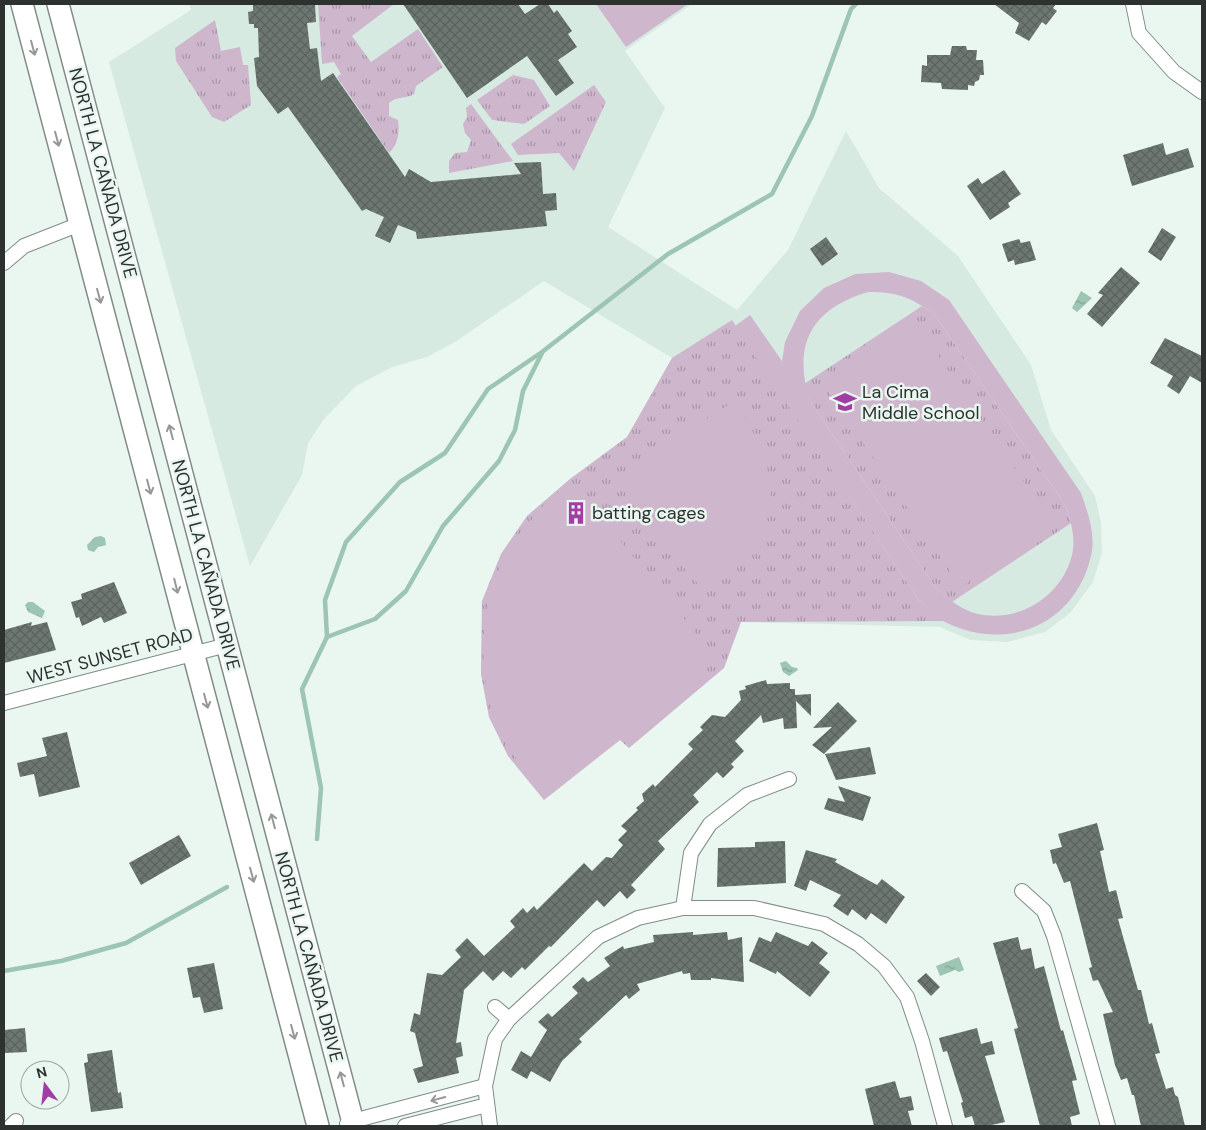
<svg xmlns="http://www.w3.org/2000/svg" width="1206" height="1130" font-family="'DM Sans',sans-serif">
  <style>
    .built { fill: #d7eae1 }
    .grass { fill: url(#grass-tufts) }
    .pitch { fill: #ceb7cd; fill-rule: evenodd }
    .water { fill: url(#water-ripples) }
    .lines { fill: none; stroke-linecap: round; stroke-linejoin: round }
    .stream { stroke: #9cc5b3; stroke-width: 4.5 }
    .building { fill: url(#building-cross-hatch) }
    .street-casing { stroke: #818c87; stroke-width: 16 }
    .primary-casing { stroke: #818c87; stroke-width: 24 }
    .street { stroke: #fff; stroke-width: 14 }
    .primary { stroke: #fff; stroke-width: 21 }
    .oneway { stroke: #969898 }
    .labels { text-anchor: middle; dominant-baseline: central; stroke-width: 5; stroke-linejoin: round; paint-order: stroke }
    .street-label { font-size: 18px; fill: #2d3230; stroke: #eaf6f0 }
    .poi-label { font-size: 18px; fill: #2d3230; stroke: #eaf6f0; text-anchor: start }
  </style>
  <defs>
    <pattern id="grass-tufts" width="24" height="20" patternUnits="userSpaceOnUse" patternTransform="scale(1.25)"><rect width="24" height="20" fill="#ceb7cd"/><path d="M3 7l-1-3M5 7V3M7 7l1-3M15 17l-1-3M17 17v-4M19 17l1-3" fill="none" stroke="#a895a7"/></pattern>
    <pattern id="water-ripples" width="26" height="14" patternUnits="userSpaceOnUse" patternTransform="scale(1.25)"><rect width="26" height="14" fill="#9cc5b3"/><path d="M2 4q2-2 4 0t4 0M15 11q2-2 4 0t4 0" fill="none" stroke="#80a192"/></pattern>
    <pattern id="building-cross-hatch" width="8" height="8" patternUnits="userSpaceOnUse" patternTransform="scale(1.25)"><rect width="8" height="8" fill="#6d7772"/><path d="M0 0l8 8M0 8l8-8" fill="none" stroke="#5a625e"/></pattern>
  </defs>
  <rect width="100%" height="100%" fill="#eaf6f0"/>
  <path class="built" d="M189,4H692L625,51L665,108L608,227L737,310L788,250L846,131L879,188L958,256L1031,365L1051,430L1095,496L1101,523L1102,553L1093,582L1070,613L1045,632L1008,642L970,640L940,627L741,622L724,668L629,748L620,740L544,800L508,756L489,717L481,675L482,601L501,554L527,516L570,479L627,437L672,358L544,281L455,342L427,357L392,367L356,386L324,419L308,443L302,475L250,566L109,62L191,10Z"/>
  <g class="grass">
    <path d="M318,4H394L352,36L371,62L418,29L443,67L416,86L414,94C406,99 397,96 389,103V116L398,120C400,132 398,145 389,153L337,77L341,74L334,62L322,64Z"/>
    <path d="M215,20L221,51L240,47L243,65H248L251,105L224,122L212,117L176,61L175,48Z"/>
    <path d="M513,75L534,80L550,106L524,124L492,120L477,100Z"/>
    <path d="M594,85L606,102L574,171L559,153L518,155L511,144Z"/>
    <path d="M471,104L513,161L449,173V161L455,153L467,152L471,140L465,133L463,124L467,117L466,108Z"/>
    <path d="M922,306L934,314L1066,506L1071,523L952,602L936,588L810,401L804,384Z"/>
    <path d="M732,320L919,600L943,621L741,622L724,668L629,748L620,740L544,800L508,756L489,717L481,674L482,601L501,554L527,516L570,479L627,437L672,358Z"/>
  </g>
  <g class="pitch">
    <path d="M596,4H688L626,47Z"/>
    <path d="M889,272L921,281L949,300L1081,493C1088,513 1096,534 1091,556C1075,625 1007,653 945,622C936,618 927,607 919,600L735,326L750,315L782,361L785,342L800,311L824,288L855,274ZM868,292C898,292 910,297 934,314L1066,506C1071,522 1076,539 1072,555C1062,596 1019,623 978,614C961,610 949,599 936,588L810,401C792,345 811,309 868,292Z"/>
    <path d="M914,320L1053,525L961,587L822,382Z"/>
    <path d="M734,401C757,433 786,491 762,530C748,554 725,573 705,592L659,539L625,492L627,472Z"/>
    <path d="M571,481L703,642L700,684L629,744L620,735L544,794C500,746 479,697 484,632C486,615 488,599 493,583C502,560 518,537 533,518C543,504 559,493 571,481Z"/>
  </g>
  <g class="water">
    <path d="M1081,291L1092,298L1077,312L1072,308Z"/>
    <path d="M101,536L105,538L106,545L98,547L94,552L88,550L87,545L95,537Z"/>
    <path d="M28,602H33L45,611L42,618L28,612L25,605Z"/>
    <path d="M786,661L792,667L797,668L798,670L789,676L783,672L780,663Z"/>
    <path d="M959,957L964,970L959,972L955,970L940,976L936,966Z"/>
  </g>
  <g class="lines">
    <g class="stream">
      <path d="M327,637L375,619L406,591L443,526L499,461L515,430L523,391L542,353"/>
      <path d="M317,839L321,788L302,689L327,637L325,600L346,542L400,482L445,453L488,389L542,352L668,254L772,194L812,116L851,9L856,4"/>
      <path d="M4,971L61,961L126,943L227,887"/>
    </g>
  </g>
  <g class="building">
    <path d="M267,4H315L316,22L307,23L310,49L317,48L321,81L333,73L405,177L409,169L431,182L521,174L514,163L541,162L543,194L556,193L557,210L545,211L547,226L417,239L416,232L398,225L390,243L375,236L384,217L366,209L362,211L288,107L278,114L257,86L254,58L259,57L258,28H254V24H249L248,12L253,11V5Z"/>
    <path d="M403,4H518L525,14L540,4H548L554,13L557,10L572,31L568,34L577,47L558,60L574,83L556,96L527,56L467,98Z"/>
    <path d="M994,4H1056L1053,8L1057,11L1046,25L1042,22L1029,41L1015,33L1019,23Z"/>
    <path d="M952,46H966L967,50H977L976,60H983L984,75H980L979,80L975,82L974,86L968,85V90L942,89L941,83L921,82L922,65L927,66V55H950Z"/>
    <path d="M1163,143L1166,155L1188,148L1194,167L1132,186L1123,155Z"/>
    <path d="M1004,170L1021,194L1008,203L1010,207L990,220L967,186L978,178L982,184Z"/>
    <path d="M1162,228L1176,237L1161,261L1148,252Z"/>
    <path d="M826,237L838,254L822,266L810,249Z"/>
    <path d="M1019,239L1021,243L1030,241L1036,260L1015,265L1014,260L1008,262L1002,244Z"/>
    <path d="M1121,267L1140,283L1102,327L1087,314L1103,295L1098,293Z"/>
    <path d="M1165,338L1202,356V383L1190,376L1179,394L1167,386L1173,376L1150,363Z"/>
    <path d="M114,582L127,613L104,623L101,617L82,626L79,617L76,618L71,602L82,599L81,594Z"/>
    <path d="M32,622L31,626L47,622L56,650L4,663V630Z"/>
    <path d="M766,680L767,684L790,683V689H795V695L811,694V716L796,701L797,728L784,729L783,718L763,723L761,715L735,741L744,751L731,764L734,767L723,778L717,772L693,795L699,802L658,841L665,849L631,885L636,890L627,899L620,891L604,907L597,900L551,947L549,946L525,970L522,967L511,978L503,971L493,981L483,971L464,990L456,1043L461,1042L463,1056L456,1058L459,1073L418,1083L413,1069L423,1066L415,1033L410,1031L414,1013L420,1015L427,973L442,975L461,957L455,950L467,938L484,956L515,927L510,921L523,908L527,913L534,906L537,910L584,863L592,871L606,857L612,858L623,845L618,840L627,831L621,826L638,810L636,808L644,801L642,794L653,784L655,787L693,749L688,744L703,730L700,727L712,715L725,717L741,700L739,691L746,689L745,686Z"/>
    <path d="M838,702L857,721L824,754L812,745L832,727L813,728Z"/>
    <path d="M67,732L80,787L39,797L34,774L20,777L17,763L47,756L42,738Z"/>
    <path d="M870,747L876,774L836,780L825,754Z"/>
    <path d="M838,786L871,797L863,821L824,809L828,798L845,802Z"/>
    <path d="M1097,823L1104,850L1100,851L1109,892L1116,890L1123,918L1118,919L1138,990H1141L1149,1024L1152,1023L1160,1053L1155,1054L1166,1089L1173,1087L1175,1095L1178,1097L1185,1126H1141L1134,1095H1132L1127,1078L1121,1080L1115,1065L1103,1014L1113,1012L1098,980L1093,981L1089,968L1092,967L1070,881L1064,883L1056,863L1053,864L1050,850L1062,847L1058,834Z"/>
    <path d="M179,835L191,856L141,885L129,863Z"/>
    <path d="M785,841L786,883L717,887L718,848L755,847V842Z"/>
    <path d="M806,850L837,859L835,862L877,885L882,879L905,897L886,924L871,913L866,920L852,909L848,916L833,906L841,895L810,880L806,891L794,886Z"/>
    <path d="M693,932V935L727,932L728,940L742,937L744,982L711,978V980H691L690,973L683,974L682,971L637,984L640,990L629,999L626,995L579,1039L582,1042L562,1061L550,1082L531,1071L527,1079L511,1070L521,1051L531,1057L547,1030L538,1022L548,1013L552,1017L578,993L572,987L583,977L588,982L610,966L604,958L623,946L624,949L654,942L653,935Z"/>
    <path d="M776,932L808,946L812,941L828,953L819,963L830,972L810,997L777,971L776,974L749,961L759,937L771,942Z"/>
    <path d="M1018,937L1021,950L1031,948L1035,969L1044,966L1061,1031L1063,1030L1077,1080L1072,1081L1080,1114L1070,1117L1072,1126H1040L1014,1029L1018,1028L993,943Z"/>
    <path d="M214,963L223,1009L204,1013L200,997L193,998L187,968Z"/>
    <path d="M926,973L940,987L931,996L917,981Z"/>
    <path d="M25,1028L27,1052L4,1053V1030Z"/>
    <path d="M977,1028L981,1044L992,1041L995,1054L985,1056L1005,1122L987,1126H975L972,1116L965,1118L961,1103L963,1102L947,1051L943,1052L939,1038Z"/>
    <path d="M112,1050L118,1093L121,1092L123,1108L91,1112L84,1063L88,1062L87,1054Z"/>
    <path d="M895,1081L900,1098L911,1096L914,1110L908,1111L912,1126H874L865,1089Z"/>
  </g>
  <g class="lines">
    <defs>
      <g id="street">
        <path d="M1133,4L1139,33L1174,72L1202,92"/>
        <path d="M4,263L24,246L80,224"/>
        <path d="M4,703L227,645"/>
        <path d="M1022,891L1044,911L1054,936L1108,1126"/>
        <path d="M683,908L691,853L710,824L747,795L789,779"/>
        <path d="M495,1007L509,1019"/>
        <path d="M347,1124L353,1121L485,1086"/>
        <path d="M11,1126L16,1121"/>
        <path d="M405,1126L487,1105"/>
        <path d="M490,1126L485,1086L495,1039L509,1019L598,937L638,918L683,908H754L824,924L858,944L884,966L907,997L922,1041L945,1126"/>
      </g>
      <g id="primary">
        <path d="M22,4L318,1126"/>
        <path d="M58,4L354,1126"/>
      </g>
    </defs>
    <use href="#street" class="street-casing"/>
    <use href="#primary" class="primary-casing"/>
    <use href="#street" class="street"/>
    <use href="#primary" class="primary"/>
  </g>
  <defs><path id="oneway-shaft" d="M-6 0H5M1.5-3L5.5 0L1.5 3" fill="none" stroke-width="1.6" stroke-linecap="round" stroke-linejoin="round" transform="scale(1.25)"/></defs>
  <g class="oneway">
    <use href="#oneway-shaft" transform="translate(33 48) rotate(75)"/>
    <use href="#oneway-shaft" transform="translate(57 139) rotate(75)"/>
    <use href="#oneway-shaft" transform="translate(99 296) rotate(75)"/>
    <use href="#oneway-shaft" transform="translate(171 432) rotate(-105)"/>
    <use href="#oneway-shaft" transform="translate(149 487) rotate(75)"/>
    <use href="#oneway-shaft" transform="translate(176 586) rotate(76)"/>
    <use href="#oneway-shaft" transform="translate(206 701) rotate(75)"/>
    <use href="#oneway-shaft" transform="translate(273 821) rotate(-105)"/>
    <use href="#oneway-shaft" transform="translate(252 875) rotate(75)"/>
    <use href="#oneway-shaft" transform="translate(293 1032) rotate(75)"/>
    <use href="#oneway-shaft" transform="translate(342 1079) rotate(-105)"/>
    <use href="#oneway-shaft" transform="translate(438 1099) rotate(165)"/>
  </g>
  <defs>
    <symbol id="school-bare" viewBox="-9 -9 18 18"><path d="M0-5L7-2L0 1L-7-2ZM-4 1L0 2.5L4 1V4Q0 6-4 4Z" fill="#a13ea4" stroke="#eaf6f0" stroke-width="2.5" paint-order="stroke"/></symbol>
    <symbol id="building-bare" viewBox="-9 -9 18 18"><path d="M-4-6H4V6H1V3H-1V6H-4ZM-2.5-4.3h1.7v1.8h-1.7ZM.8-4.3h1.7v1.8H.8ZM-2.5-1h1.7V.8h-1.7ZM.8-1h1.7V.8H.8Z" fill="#a13ea4" stroke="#eaf6f0" stroke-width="2.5" paint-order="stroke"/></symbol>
  </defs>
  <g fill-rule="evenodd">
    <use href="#school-bare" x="829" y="386" width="32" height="32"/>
    <use href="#building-bare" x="560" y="497" width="32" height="32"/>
  </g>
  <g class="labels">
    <g class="street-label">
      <text transform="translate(103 173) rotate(75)">NORTH LA CAÑADA DRIVE</text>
      <text transform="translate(206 565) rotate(75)">NORTH LA CAÑADA DRIVE</text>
      <text transform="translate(110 656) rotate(-15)">WEST SUNSET ROAD</text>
      <text transform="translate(309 957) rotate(75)">NORTH LA CAÑADA DRIVE</text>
    </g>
    <g class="poi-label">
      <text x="862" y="392">La Cima<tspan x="862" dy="21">Middle School</tspan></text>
      <text x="592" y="513">batting cages</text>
    </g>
  </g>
  <rect width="1206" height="1130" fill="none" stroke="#2d3230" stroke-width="10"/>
  <g transform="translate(45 1085) rotate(345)"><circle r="24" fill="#eaf6f0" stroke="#9ea8a3"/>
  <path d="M0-4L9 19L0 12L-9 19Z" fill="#a13ea4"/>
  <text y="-8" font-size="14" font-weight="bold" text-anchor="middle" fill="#2d3230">N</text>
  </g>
</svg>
